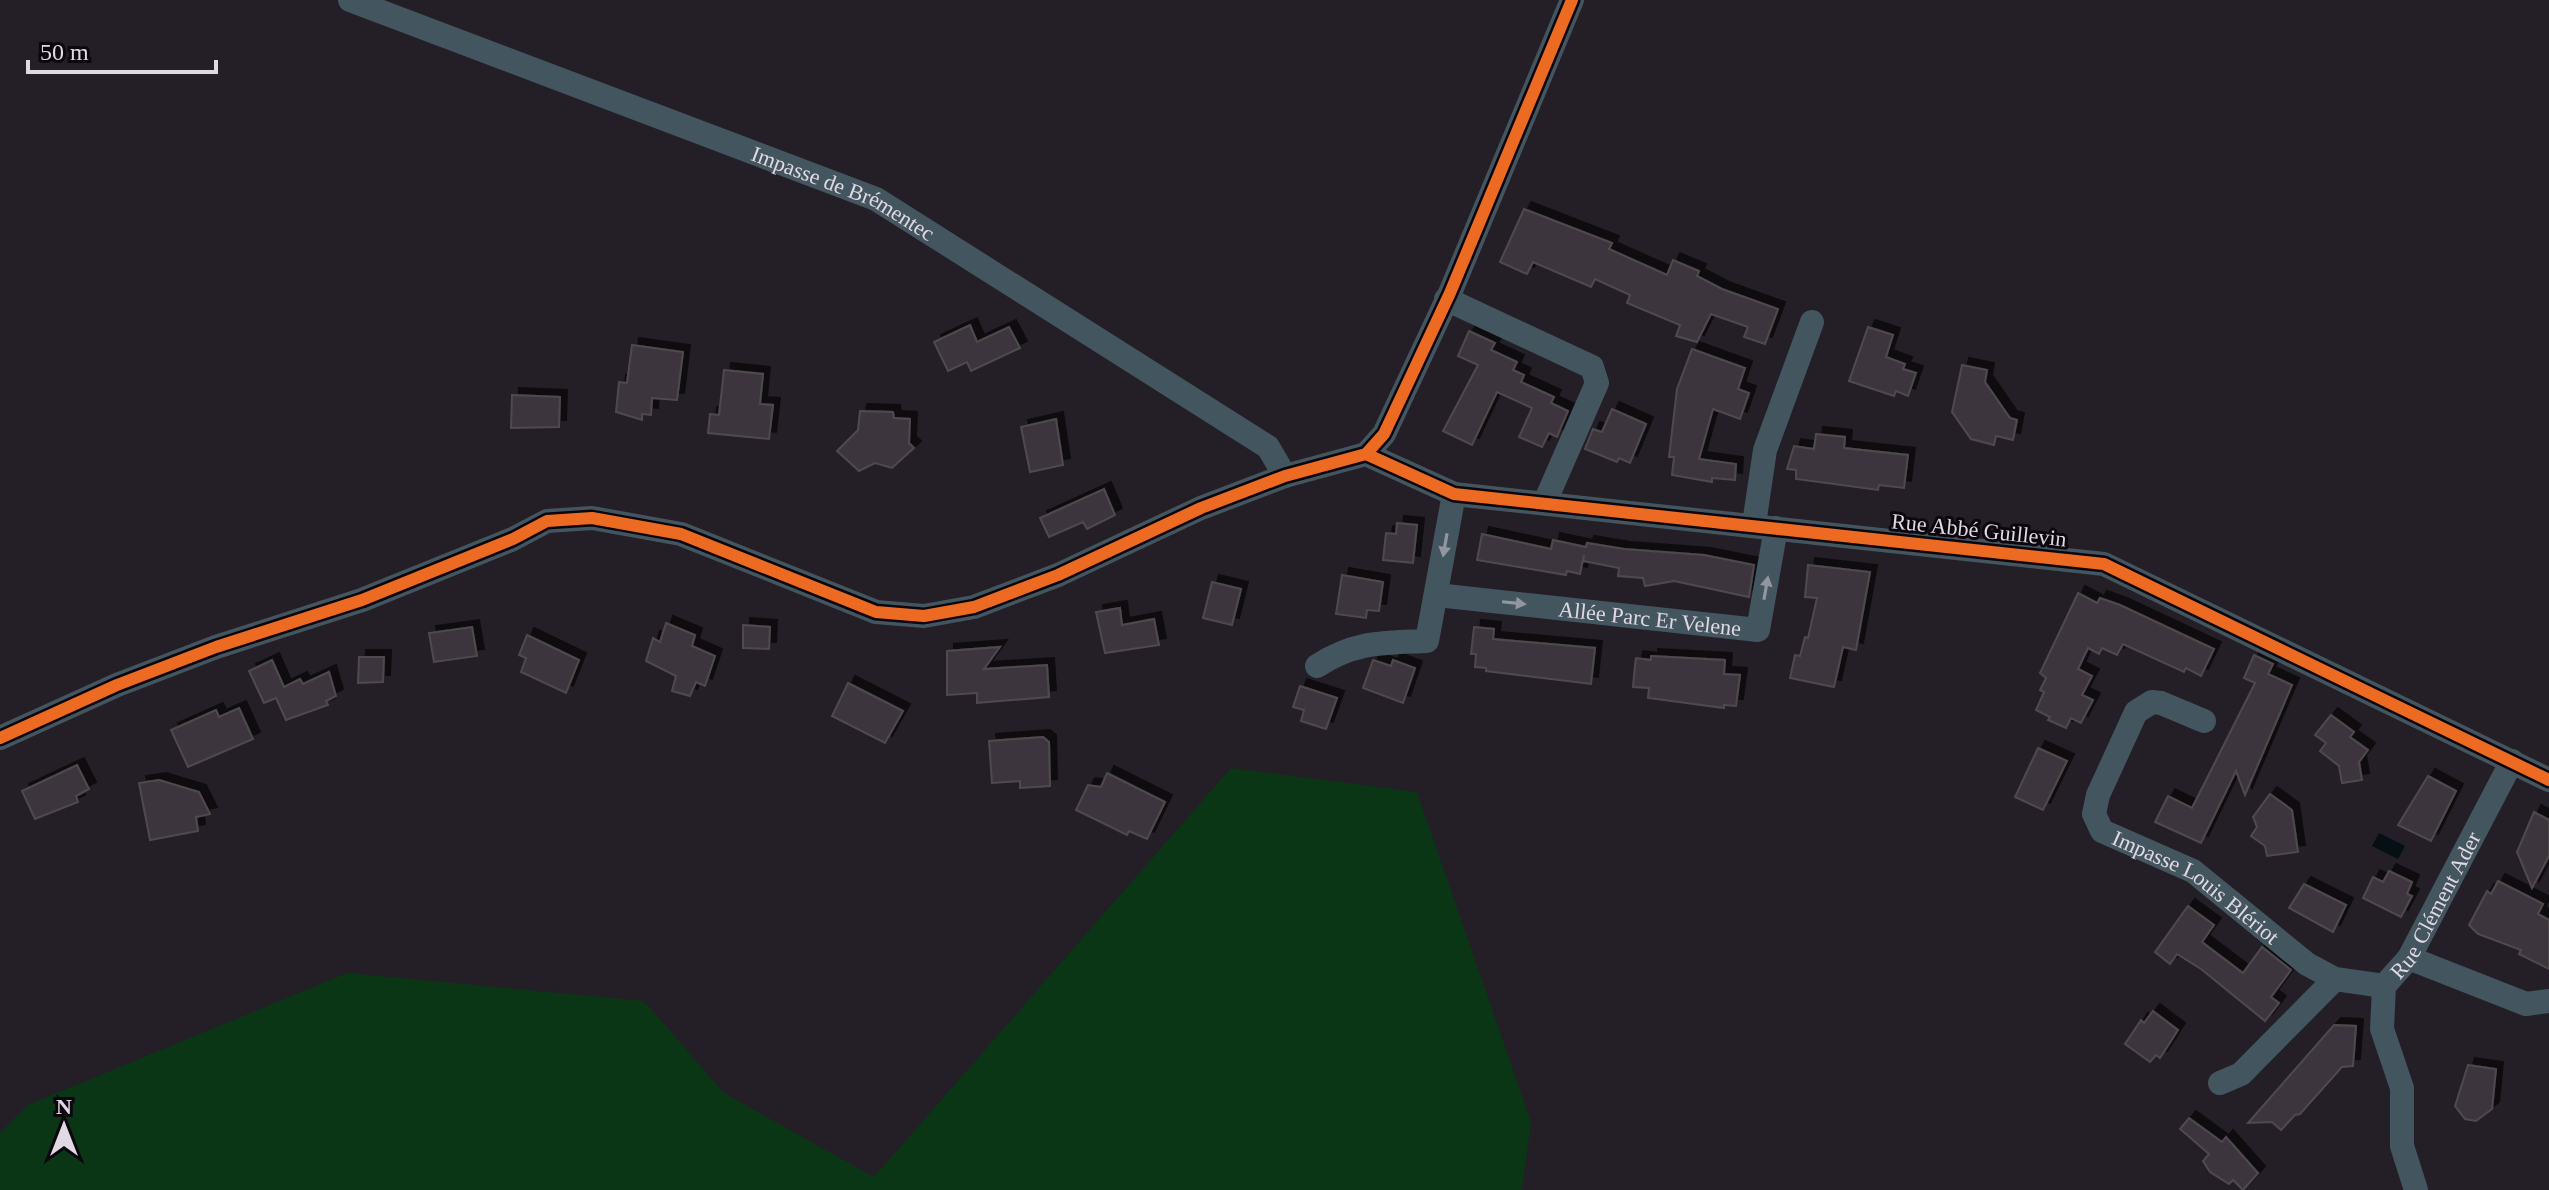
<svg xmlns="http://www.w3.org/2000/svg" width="2549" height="1190" font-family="Georgia,serif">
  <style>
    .green { fill: #0b3616 }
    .water { fill: #050f14 }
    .building { fill: #3e363d; stroke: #50494e; stroke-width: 2; filter: url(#shadow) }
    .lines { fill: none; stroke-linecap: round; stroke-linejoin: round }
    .minor { stroke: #43555e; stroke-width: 24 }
    .cycleway-casing { stroke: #0c070e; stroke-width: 17 }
    .cycleway { stroke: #ed6a23; stroke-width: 12 }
    .oneway { fill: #9296a0 }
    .labels { text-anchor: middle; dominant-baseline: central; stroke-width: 6; stroke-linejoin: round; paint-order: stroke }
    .street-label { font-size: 22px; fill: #e0d8e3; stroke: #0c070e }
  </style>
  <defs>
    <filter id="shadow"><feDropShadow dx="7" dy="-7" stdDeviation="0" flood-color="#0009"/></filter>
  </defs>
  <rect width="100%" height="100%" fill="#241e26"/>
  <path class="green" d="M1231,768L1417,792L1531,1122L1522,1190H0V1133L28,1105L347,973L644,1001L724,1093L874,1177Z"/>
  <path class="water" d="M2379,833L2405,846L2398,859L2372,846Z"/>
  <g class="building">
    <path d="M1524,209L1612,243L1609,249L1667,275L1673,260L1699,271L1697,276L1722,289L1778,309L1765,344L1744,337L1748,327L1711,314L1697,342L1676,336L1680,325L1627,303L1630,295L1595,279L1591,287L1533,262L1527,274L1500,262Z"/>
    <path d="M970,325L977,342L1009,327L1020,348L971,371L967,362L948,371L934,342Z"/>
    <path d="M1868,327L1893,335L1886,357L1905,364L1903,369L1916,373L1908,396L1896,391L1894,396L1849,381Z"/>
    <path d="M1469,331L1495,343L1491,350L1517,362L1513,370L1524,375L1521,382L1554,397L1551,403L1568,411L1557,437L1549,433L1542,447L1519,437L1532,408L1497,392L1472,445L1443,431L1478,365L1458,356Z"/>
    <path d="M632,345L683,352L677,400L652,398L651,415L642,414V420L616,412L619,382L627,383Z"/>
    <path d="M1692,349L1745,368L1738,389L1749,393L1740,419L1713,409L1699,459L1736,464L1735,480L1712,478V482L1672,475L1674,457H1669L1677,389Z"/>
    <path d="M1962,365L1987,370L1985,382L2010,418L2017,420L2013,440L1996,436L1994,445L1971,439L1952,412Z"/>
    <path d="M724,370L763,374L760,404L773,405L769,439L708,433L710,414L719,415Z"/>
    <path d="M512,395L560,397L559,427L511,428Z"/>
    <path d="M1612,409L1646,424L1630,463L1619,458L1617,462L1585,449L1593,429L1602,432Z"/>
    <path d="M860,411L893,412L894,418L910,419L909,443L914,448L892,468L875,463L859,471L837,451L858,430Z"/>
    <path d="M1056,419L1063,465L1030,472L1021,427Z"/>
    <path d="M1816,434L1845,437L1844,448L1908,455L1904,488L1879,485L1878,490L1796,479V470L1787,469L1794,446L1814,449Z"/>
    <path d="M1104,489L1115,515L1087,529L1083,522L1049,537L1040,518Z"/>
    <path d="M1397,523L1417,525L1413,563L1383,560L1386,533L1396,534Z"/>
    <path d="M1482,534L1551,549L1553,540L1586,547L1587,543L1624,549L1704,555L1754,565L1749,597L1674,581L1645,586L1643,578L1618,576L1619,568L1583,561L1584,555L1580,574L1567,571L1566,575L1477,560Z"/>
    <path d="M1808,565L1870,572L1856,650L1843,647L1834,687L1790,678L1795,655L1800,656L1805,637L1808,638L1817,598L1805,597Z"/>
    <path d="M1342,575L1383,582L1379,611L1367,610L1366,618L1336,614Z"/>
    <path d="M1212,582L1241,589L1232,625L1203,618Z"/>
    <path d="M2078,593L2097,603L2100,598L2120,605L2214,649L2201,676L2186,668L2184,672L2123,644L2117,655L2102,648L2099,654L2088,648L2078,669L2092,676L2082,695L2093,700L2081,723L2071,718L2066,728L2048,720L2050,717L2036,710L2044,692L2040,690L2046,678L2040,673Z"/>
    <path d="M1120,608L1122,625L1154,619L1159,645L1105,653L1096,612Z"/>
    <path d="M666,623L695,635L692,646L715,656L705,686L696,682L690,696L672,691L676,676L646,661L653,638L660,642Z"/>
    <path d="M743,625L770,627L769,649L743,648Z"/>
    <path d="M472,627L477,656L434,662L429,633Z"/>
    <path d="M1474,627L1494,629L1493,639L1595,648L1591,684L1486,671V668L1475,667L1476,654H1471Z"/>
    <path d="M527,635L579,660L566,693L521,672L526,658L519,655Z"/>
    <path d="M1000,647L984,669L1047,665L1049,697L977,703V693L947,695V651Z"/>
    <path d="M2254,655L2273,664L2268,674L2292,685L2245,795L2236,771L2201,843L2155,822L2168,796L2192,808L2255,683L2244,678Z"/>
    <path d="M1651,656L1725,660L1724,674L1740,675L1736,706L1724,705V708L1648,698L1649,688L1633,687L1635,665L1636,658L1651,660Z"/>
    <path d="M359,657H384L383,682L358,683Z"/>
    <path d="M272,660L284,687L300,679L303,684L329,672L336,696L326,701L328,705L286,720L276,698L264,703L249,671Z"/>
    <path d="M1373,660L1391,666L1393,660L1415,668L1403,703L1363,688Z"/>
    <path d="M848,683L903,711L885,743L832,716Z"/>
    <path d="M1300,686L1337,698L1326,729L1301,721L1304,710L1293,707Z"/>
    <path d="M239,708L253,739L188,767L171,730L216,710L219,717Z"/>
    <path d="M2331,715L2354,732L2350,737L2368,750L2359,762L2362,780L2342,783L2339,766L2320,751L2326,743L2315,735Z"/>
    <path d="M1043,737L1049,742L1050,786L1020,788V781L992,783L989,741Z"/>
    <path d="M2038,748L2067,761L2043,810L2015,797Z"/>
    <path d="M77,765L89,789L76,796L78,802L35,819L22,791Z"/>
    <path d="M1107,773L1165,802L1147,839L1129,831L1127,835L1076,810L1088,785L1101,787Z"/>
    <path d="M2428,776L2456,791L2431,841L2398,825Z"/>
    <path d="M159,780L199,792L210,814L196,817L198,831L150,840L139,783Z"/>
    <path d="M2270,794L2292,810L2298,852L2267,856L2265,846L2251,836L2257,827L2253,817Z"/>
    <path d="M2534,812L2549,820V856L2532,888L2517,852Z"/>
    <path d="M2389,871L2412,882L2407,894L2412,896L2401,917L2363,898L2373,877L2383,882Z"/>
    <path d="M2498,881L2543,904L2538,914L2549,920V969L2519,954L2521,950L2478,934L2469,925L2487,891L2491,894Z"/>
    <path d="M2304,884L2346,905L2333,932L2289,908Z"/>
    <path d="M2188,906L2214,925L2202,942L2243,973L2262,947L2291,970L2271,997L2279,1003L2265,1021L2201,969L2177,954L2170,964L2155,952Z"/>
    <path d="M2153,1011L2178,1030L2160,1058L2156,1055L2150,1062L2125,1044L2141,1020L2144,1023Z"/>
    <path d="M2334,1025L2356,1026L2353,1066L2342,1067L2300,1114L2295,1115L2281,1130L2272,1122L2248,1123Z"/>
    <path d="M2468,1065L2496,1069L2492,1109L2476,1121L2465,1119L2455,1106Z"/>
    <path d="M2189,1118L2222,1142L2226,1137L2258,1173L2243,1190L2233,1180L2229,1184L2210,1172L2203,1161L2209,1154L2180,1129Z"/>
  </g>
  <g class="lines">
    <g class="minor">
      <path id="s1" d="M350,0L876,199L1268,447L1285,476"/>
      <path d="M1446,299L1592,367L1597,383L1545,502"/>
      <path d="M1366,454L1454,494L2104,564L2549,780"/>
      <path d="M1754,524L1765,450L1812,322"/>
      <path id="s2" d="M1437,595L1758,630L1776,528"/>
      <path d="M1317,666C1355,641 1383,643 1427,641L1454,494"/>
      <path id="s3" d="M2204,721L2161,703L2152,702L2136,712L2098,795L2094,814L2102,831L2193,871L2307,964L2335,979L2384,986"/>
      <path d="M0,738L117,685L216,647L362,600L513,539L547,521L592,518L681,534L876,612L924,616L974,607L1058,575L1201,508L1285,476L1366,454L1384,434L1450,293L1572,0"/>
      <path d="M2409,958L2526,1004L2549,1001"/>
      <path d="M2220,1083L2241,1074L2335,979"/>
      <path id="s4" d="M2416,1190L2402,1146V1088L2382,1029L2384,986L2409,958L2512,761"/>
    </g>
    <defs>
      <g id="cycleway">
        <path d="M1366,454L1454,494L2104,564L2549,780"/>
        <path d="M0,738L117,685L216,647L362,600L513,539L547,521L592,518L681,534L876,612L924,616L974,607L1058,575L1201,508L1285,476L1366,454L1384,434L1450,293L1572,0"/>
      </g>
    </defs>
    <use href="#cycleway" class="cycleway-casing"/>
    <use href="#cycleway" class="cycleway"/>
  </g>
  <defs><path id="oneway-solid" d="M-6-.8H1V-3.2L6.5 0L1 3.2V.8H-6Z" transform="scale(2)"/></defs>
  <g class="oneway">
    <use href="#oneway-solid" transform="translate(1445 545) rotate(100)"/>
    <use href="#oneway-solid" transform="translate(1766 588) rotate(-80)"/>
    <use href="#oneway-solid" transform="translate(1514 603) rotate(6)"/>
  </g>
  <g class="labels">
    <g class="street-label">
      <text stroke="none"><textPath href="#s1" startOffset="530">Impasse de Brémentec</textPath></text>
      <text transform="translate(1979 530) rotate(6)">Rue Abbé Guillevin</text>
      <text stroke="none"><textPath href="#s2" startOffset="214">Allée Parc Er Velene</textPath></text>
      <text stroke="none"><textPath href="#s3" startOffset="314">Impasse Louis Blériot</textPath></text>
      <text stroke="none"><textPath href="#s4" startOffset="306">Rue Clément Ader</textPath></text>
    </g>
  </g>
  <g transform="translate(64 1126)" stroke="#0c070e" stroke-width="6" paint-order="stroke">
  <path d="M0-6L14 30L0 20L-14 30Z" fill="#e0d8e3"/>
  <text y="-12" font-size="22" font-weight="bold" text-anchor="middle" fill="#e0d8e3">N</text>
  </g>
  <path d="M28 60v12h188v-12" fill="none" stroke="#e0d8e3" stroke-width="4"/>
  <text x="40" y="60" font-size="24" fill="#e0d8e3" stroke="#0c070e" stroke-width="6" paint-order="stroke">50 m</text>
</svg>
